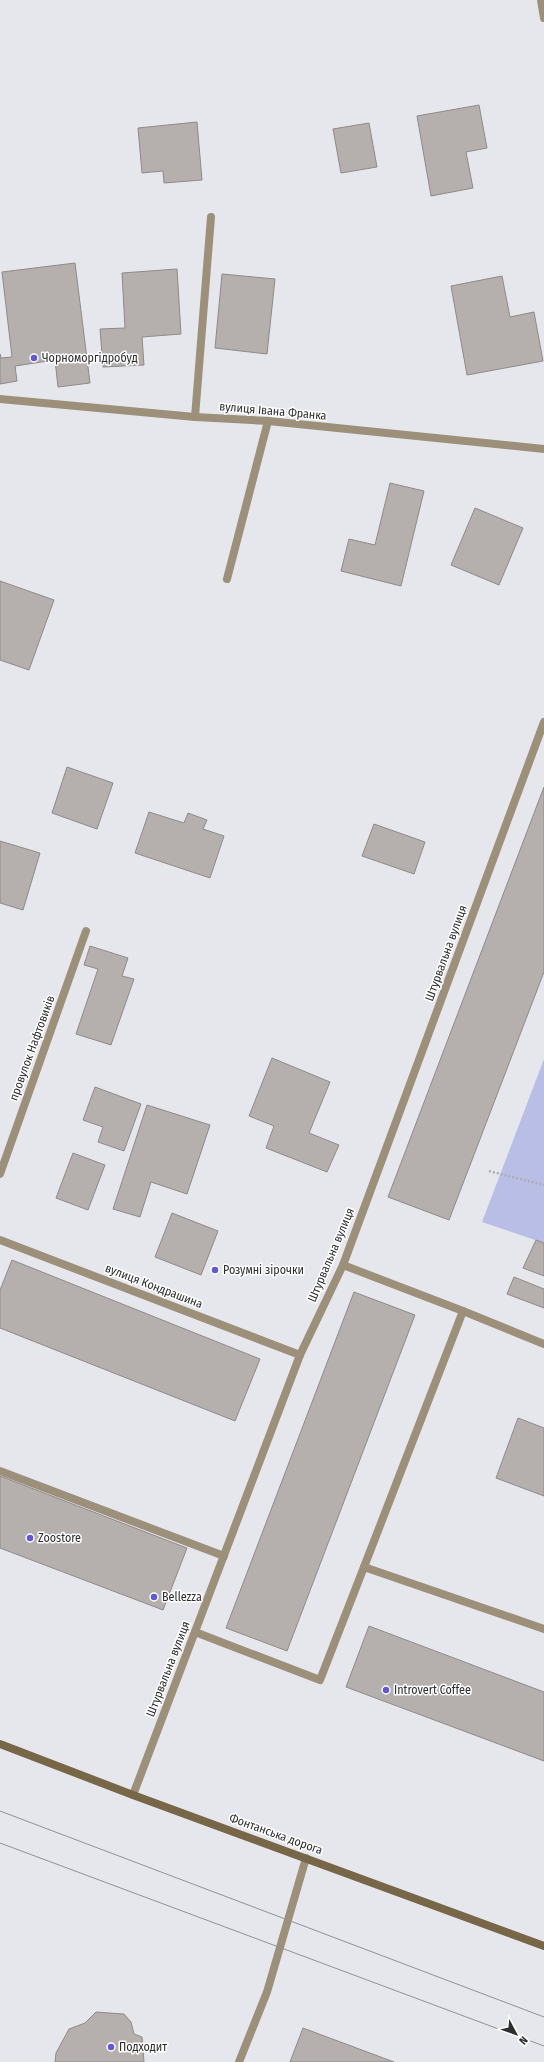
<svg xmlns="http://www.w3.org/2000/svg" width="544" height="2062" font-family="'Fira Sans Condensed',sans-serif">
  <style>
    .green { fill: #b9bee6 }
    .building { fill: #b5b0ad; stroke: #8f8a87 }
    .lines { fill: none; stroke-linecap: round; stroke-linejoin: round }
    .path { stroke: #acadb2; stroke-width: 2.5; stroke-dasharray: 2 2; stroke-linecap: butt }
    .lane { stroke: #9c907b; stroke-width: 8 }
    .street { stroke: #9c907b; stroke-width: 8 }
    .secondary { stroke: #776647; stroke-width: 8 }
    .tram { stroke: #919296; stroke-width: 1 }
    .poi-dot { fill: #5f59d2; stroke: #fff; stroke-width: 1.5 }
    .labels { text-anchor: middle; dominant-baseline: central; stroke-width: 3; stroke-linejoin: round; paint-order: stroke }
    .poi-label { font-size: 12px; fill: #2e2e30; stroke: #fff; text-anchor: start }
    .street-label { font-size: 12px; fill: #2e2e30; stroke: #fff }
  </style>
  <rect width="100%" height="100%" fill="#e6e7ed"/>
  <path class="green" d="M544,1059V1243L482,1222Z"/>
  <g class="building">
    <path d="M479,105L487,148L466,152L473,188L431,196L417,116Z"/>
    <path d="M197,122L202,180L164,183L163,171L142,173L138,128Z"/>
    <path d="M369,123L377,167L341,173L333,129Z"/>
    <path d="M75,263L90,383L58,387L55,360L15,366L17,381L0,384V354L1,358L12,357L2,272Z"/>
    <path d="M177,269L181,334L142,337L144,365L103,367L100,329L125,328L122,273Z"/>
    <path d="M222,274L275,279L267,354L215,348Z"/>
    <path d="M502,276L510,317L534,312L543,361L467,375L451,286Z"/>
    <path d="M390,483L424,491L401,586L341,571L349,539L375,545Z"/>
    <path d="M475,508L523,528L499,585L451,565Z"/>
    <path d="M0,581L54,600L29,670L0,660Z"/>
    <path d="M67,767L113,783L97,829L52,813Z"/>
    <path d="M544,787V972L449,1220L388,1197Z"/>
    <path d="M149,812L184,823L188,813L207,820L203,829L224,836L210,878L135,853Z"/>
    <path d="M374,824L425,842L414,874L362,856Z"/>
    <path d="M0,841L40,853L23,910L0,903Z"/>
    <path d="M90,946L128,958L122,976L134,979L111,1045L76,1034L98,969L84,965Z"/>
    <path d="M272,1058L330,1082L309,1133L339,1145L327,1172L266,1148L274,1126L249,1116Z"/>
    <path d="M95,1087L141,1104L124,1151L98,1142L103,1127L83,1120Z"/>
    <path d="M147,1105L210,1125L187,1194L151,1182L140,1217L113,1209Z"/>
    <path d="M73,1153L105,1165L88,1210L56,1198Z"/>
    <path d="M172,1213L218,1231L201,1275L155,1257Z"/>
    <path d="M536,1240L544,1243V1276L523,1268Z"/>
    <path d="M12,1260L260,1359L235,1421L0,1328V1290Z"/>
    <path d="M514,1277L544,1289V1308L507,1294Z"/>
    <path d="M354,1292L415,1315L287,1651L226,1628Z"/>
    <path d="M518,1418L544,1428V1496L496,1478Z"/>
    <path d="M0,1476L187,1548L163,1610L0,1548Z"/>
    <path d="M369,1626L544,1692V1761L346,1687Z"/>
    <path d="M96,2012L124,2014L131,2022L134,2034L142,2037L144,2062H55L56,2053L69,2029L85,2023Z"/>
    <path d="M303,2028L394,2062H290Z"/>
  </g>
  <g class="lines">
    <path class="path" d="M489,1171L544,1185"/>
    <g class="lane">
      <path d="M195,417L211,217"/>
      <path d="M227,579L268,421"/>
      <path d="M0,1174L86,931"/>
      <path d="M343,1265L463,1311L544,1344"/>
      <path d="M463,1311L364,1567L544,1629"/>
      <path d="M195,1632L320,1680L364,1567"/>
      <path d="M239,2062L267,1992L306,1858"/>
    </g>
    <g class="street">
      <path d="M541,0L544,18"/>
      <path d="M0,399L195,417L268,421L544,449"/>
      <path d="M0,1240L300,1355"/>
      <path d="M0,1471L224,1556"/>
      <path d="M133,1795L300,1355L343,1265L544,722"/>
    </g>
    <path class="secondary" d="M0,1744L133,1795L544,1946"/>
    <g class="tram">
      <path d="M0,1811L544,2017"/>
      <path d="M0,1843L544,2046"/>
    </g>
  </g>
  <g class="poi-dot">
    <circle cx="34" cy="358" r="4"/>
    <circle cx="215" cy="1270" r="4"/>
    <circle cx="30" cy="1538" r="4"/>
    <circle cx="154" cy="1597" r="4"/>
    <circle cx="386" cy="1690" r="4"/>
    <circle cx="111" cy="2047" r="4"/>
  </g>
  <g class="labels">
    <g class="poi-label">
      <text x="42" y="358">Чорноморгідробуд</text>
      <text x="223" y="1270">Розумні зірочки</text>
      <text x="38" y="1538">Zoostore</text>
      <text x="162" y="1597">Bellezza</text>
      <text x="394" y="1690">Introvert Coffee</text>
      <text x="119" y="2047">Подходит</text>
    </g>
    <g class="street-label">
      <text transform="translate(273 411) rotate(5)">вулиця Івана Франка</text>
      <text transform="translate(446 953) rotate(-70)">Штурвальна вулиця</text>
      <text transform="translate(32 1048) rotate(-70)">провулок Нафтовиків</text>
      <text transform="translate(331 1255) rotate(-67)">Штурвальна вулиця</text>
      <text transform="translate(154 1286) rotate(21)">вулиця Кондрашина</text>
      <text transform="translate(168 1669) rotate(-69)">Штурвальна вулиця</text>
      <text transform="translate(276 1834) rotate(20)">Фонтанська дорога</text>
    </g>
  </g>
  <g transform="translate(516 2034) rotate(131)" stroke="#ffffff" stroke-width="3" paint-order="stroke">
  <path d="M0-3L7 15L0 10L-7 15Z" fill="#2e2e30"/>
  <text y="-6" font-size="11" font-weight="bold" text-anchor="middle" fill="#2e2e30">N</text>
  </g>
</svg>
